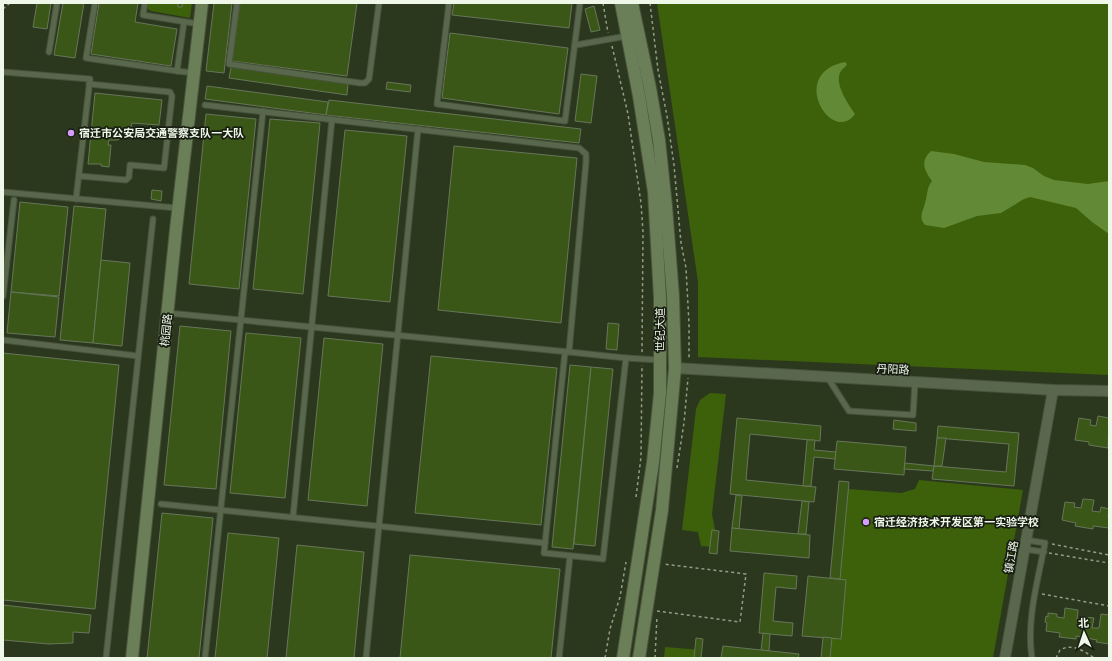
<svg xmlns="http://www.w3.org/2000/svg" width="1112" height="661" font-family="'Titillium Web','Noto Sans SC',sans-serif">
  <style>
    .green { fill: #3d600a }
    .water { fill: #618936 }
    .building { fill: #3a5717; stroke: #677659 }
    .lines { fill: none; stroke-linecap: round; stroke-linejoin: round }
    .lane-casing { stroke: #48533c; stroke-width: 7 }
    .street-casing { stroke: #48533c; stroke-width: 12 }
    .secondary-casing { stroke: #48533c; stroke-width: 14 }
    .path { stroke: #939d89; stroke-width: 1.5; stroke-dasharray: 3 3; stroke-linecap: butt }
    .lane { stroke: #59684c; stroke-width: 5 }
    .street { stroke: #59684c; stroke-width: 10 }
    .secondary { stroke: #6a7e58; stroke-width: 12 }
    .poi-dot { fill: #d49cfb; stroke: #171d11; stroke-width: 1.5 }
    .labels { text-anchor: middle; dominant-baseline: central; stroke-width: 3.5; stroke-linejoin: round; paint-order: stroke }
    .poi-label { font-size: 11px; font-weight: bold; fill: #eff8e8; stroke: #171d11; text-anchor: start }
    .street-label { font-size: 11px; fill: #eff8e8; stroke: #171d11 }
  </style>
  <rect width="100%" height="100%" fill="#2b381e"/>
  <g class="green">
    <path d="M148,3H192L190,18L151,11L148,9Z"/>
    <path d="M657,3H1109V375L698,357V282Z"/>
    <path d="M710,393L726,394L712,514L715,530L713,547L701,546L698,532L682,530L696,409L700,400Z"/>
    <path d="M919,480L1023,490L993,658H830L848,489L901,493L915,489Z"/>
    <path d="M665,647L701,650L700,658H664Z"/>
  </g>
  <g class="water">
    <path d="M845,62L847,64C846,67 843,68 841,71C833,83 849,105 855,114C832,146 787,73 845,62Z"/>
    <path d="M931,151L954,154L984,162L1025,165L1033,168L1044,176L1054,180L1088,184L1109,181V234L1092,222L1076,208L1030,197L1024,199L1001,213L977,216L944,228L925,225C918,217 923,212 925,203C928,194 926,189 932,181C924,170 920,161 931,151Z"/>
  </g>
  <g class="building">
    <path d="M37,3H51L47,29L33,27Z"/>
    <path d="M63,3H84L75,58L54,55Z"/>
    <path d="M99,3H138L135,22L177,29L171,66L91,54Z"/>
    <path d="M178,3H183L182,7H178Z"/>
    <path d="M214,3H232L224,73L206,71Z"/>
    <path d="M240,3H357L347,76L232,61Z"/>
    <path d="M454,3H572L569,28L452,15Z"/>
    <path d="M594,6L600,30L591,32L585,9Z"/>
    <path d="M450,33L568,48L559,114L442,98Z"/>
    <path d="M231,67L348,84L347,95L229,78Z"/>
    <path d="M581,74L597,76L591,123L575,121Z"/>
    <path d="M387,82L411,85L410,92L386,89Z"/>
    <path d="M207,86L328,102L326,115L205,99Z"/>
    <path d="M95,93L162,100L159,125L132,123L129,133L124,137L117,140H109L108,145H111L109,167L101,166V164H88Z"/>
    <path d="M329,100L581,129L579,143L326,115Z"/>
    <path d="M206,114L256,119L239,289L189,284Z"/>
    <path d="M270,119L320,123L303,294L253,289Z"/>
    <path d="M345,130L407,136L390,302L328,296Z"/>
    <path d="M454,146L577,158L561,323L438,310Z"/>
    <path d="M152,190L162,191L161,201L151,199Z"/>
    <path d="M20,202L68,207L59,296L11,292Z"/>
    <path d="M74,206L106,209L93,343L60,340Z"/>
    <path d="M101,260L130,263L122,346L93,343Z"/>
    <path d="M11,292L59,297L55,337L7,333Z"/>
    <path d="M608,323L619,324L617,350L606,349Z"/>
    <path d="M180,326L231,331L216,489L164,485Z"/>
    <path d="M246,333L301,338L285,498L230,493Z"/>
    <path d="M324,338L383,344L367,506L308,500Z"/>
    <path d="M3,353L119,365L95,609L3,600Z"/>
    <path d="M431,356L557,368L541,525L415,513Z"/>
    <path d="M570,365L591,367L573,549L552,547Z"/>
    <path d="M591,367L613,369L595,546L574,544Z"/>
    <path d="M1098,416L1109,418L1108,448L1089,445V442L1075,440L1079,418L1091,420L1090,425L1096,426Z"/>
    <path d="M737,418L821,426L820,441L750,434L746,480L816,487L814,502L730,494Z"/>
    <path d="M894,420L916,423V431L893,429Z"/>
    <path d="M938,426L1019,433L1014,486L932,479L934,466L1006,472L1009,444L937,438Z"/>
    <path d="M937,438H946L942,466H934Z"/>
    <path d="M807,440H815L814,450L836,452L835,459L814,457L811,486H803Z"/>
    <path d="M837,441L906,447L904,475L834,469Z"/>
    <path d="M905,463L934,466L933,471L904,469Z"/>
    <path d="M839,481L849,482L840,579L830,578Z"/>
    <path d="M736,495L742,496L739,529L732,528Z"/>
    <path d="M1083,499L1094,500L1092,511L1100,512L1101,507L1109,509L1108,518H1109V528L1093,526V529L1075,526L1076,523L1062,520L1065,502L1075,503L1074,507L1081,508Z"/>
    <path d="M802,501L809,502L806,534H798Z"/>
    <path d="M162,513L213,518L199,658H147Z"/>
    <path d="M732,528L810,535L809,558L730,551Z"/>
    <path d="M712,530L719,531L717,554L709,553Z"/>
    <path d="M228,533L279,538L267,658H215Z"/>
    <path d="M297,545L364,552L354,658H286Z"/>
    <path d="M410,555L560,569L551,658H400Z"/>
    <path d="M764,573L797,576L796,589L776,587L773,621L793,623L792,636L759,633Z"/>
    <path d="M808,576L846,580L841,639L802,636Z"/>
    <path d="M3,605L91,615L89,633L73,632V643L49,644L3,640Z"/>
    <path d="M1065,608L1078,610L1077,620L1082,621L1083,617L1094,618L1092,628H1099L1101,614L1109,615V644L1096,642L1097,640L1076,636V639L1059,637L1060,633L1046,631L1047,623L1045,622L1046,616L1048,617V613L1057,614V617L1064,618Z"/>
    <path d="M763,633L770,634L769,651L761,650Z"/>
    <path d="M823,637L832,638L830,658H821Z"/>
    <path d="M696,638L703,639L701,658H694Z"/>
    <path d="M723,646L799,654L798,658H721Z"/>
  </g>
  <g class="lines">
    <defs>
      <g id="lane">
        <path d="M95,3L86,58L177,71L184,22"/>
        <path d="M145,3L143,15L199,24"/>
        <path d="M237,3L229,64L360,83H365L369,79L379,3"/>
        <path d="M449,3L437,104L565,121L580,3"/>
        <path d="M576,45L627,36"/>
        <path d="M49,52L57,3"/>
        <path d="M177,71L194,73"/>
        <path d="M3,72L90,79L76,199"/>
        <path d="M205,105L579,148L586,154V162L569,352"/>
        <path d="M79,176L126,180L129,177L130,165L164,168L172,96L170,92L89,84"/>
        <path d="M3,192L177,208"/>
        <path d="M3,296L14,200"/>
        <path d="M168,313L569,352L626,358L603,559L544,553L565,352"/>
        <path d="M3,340L138,356"/>
        <path d="M626,358L659,360"/>
        <path d="M828,378L849,411L913,415L915,382"/>
        <path d="M161,504L545,543"/>
        <path d="M293,517L332,119"/>
        <path d="M1026,540L1045,543C1038,580 1026,621 1032,658"/>
        <path d="M1024,549L1044,552"/>
        <path d="M106,658L153,219"/>
        <path d="M205,658L263,111"/>
        <path d="M366,658L418,129"/>
        <path d="M559,658L570,556"/>
      </g>
      <g id="street">
        <path d="M675,368L1053,390L1109,391"/>
        <path d="M1005,658L1053,390"/>
      </g>
      <g id="secondary">
        <path d="M621,3L639,96L654,192L660,298V393L653,462L623,658"/>
        <path d="M632,3L650,88L659,140L666,206L673,296L675,368L662,510L639,658"/>
        <path d="M132,658L176,229L202,3"/>
      </g>
    </defs>
    <use href="#lane" class="lane-casing"/>
    <use href="#street" class="street-casing"/>
    <use href="#secondary" class="secondary-casing"/>
    <g class="path">
      <path d="M603,3L608,33"/>
      <path d="M650,3L658,70L667,116L674,165L681,243L686,268L689,324V360"/>
      <path d="M3,9L10,3"/>
      <path d="M612,46L628,114L641,203L643,232L642,353"/>
      <path d="M677,468L684,423L688,378"/>
      <path d="M636,497L641,457L642,365"/>
      <path d="M1052,544L1109,555"/>
      <path d="M1049,553L1109,563"/>
      <path d="M1109,564V569"/>
      <path d="M1042,594L1109,606"/>
      <path d="M657,611L740,622L746,574L663,564"/>
      <path d="M605,658L610,629L620,597L626,562"/>
      <path d="M655,658L657,616"/>
      <path d="M1056,658L1060,650C1072,643 1084,651 1094,658"/>
    </g>
    <use href="#lane" class="lane"/>
    <use href="#street" class="street"/>
    <use href="#secondary" class="secondary"/>
  </g>
  <g class="poi-dot">
    <circle cx="71" cy="133" r="4"/>
    <circle cx="866" cy="522" r="4"/>
  </g>
  <g class="labels">
    <g class="poi-label">
      <text x="79" y="133">宿迁市公安局交通警察支队一大队</text>
      <text x="874" y="522">宿迁经济技术开发区第一实验学校</text>
    </g>
    <g class="street-label">
      <text transform="translate(166 330) rotate(-84)">桃园路</text>
      <text transform="translate(660 330) rotate(-90)">世纪大道</text>
      <text transform="translate(893 369) rotate(3)">丹阳路</text>
      <text transform="translate(1011 557) rotate(-80)">镇江路</text>
    </g>
  </g>
  <rect width="1112" height="661" fill="none" stroke="#eff8e8" stroke-width="8"/>
  <g transform="translate(1084 633) rotate(357)" stroke="#171d11" stroke-width="3" paint-order="stroke">
  <path d="M0-3L7 15L0 10L-7 15Z" fill="#eff8e8"/>
  <text y="-6" font-size="11" font-weight="bold" text-anchor="middle" fill="#eff8e8">北</text>
  </g>
</svg>
